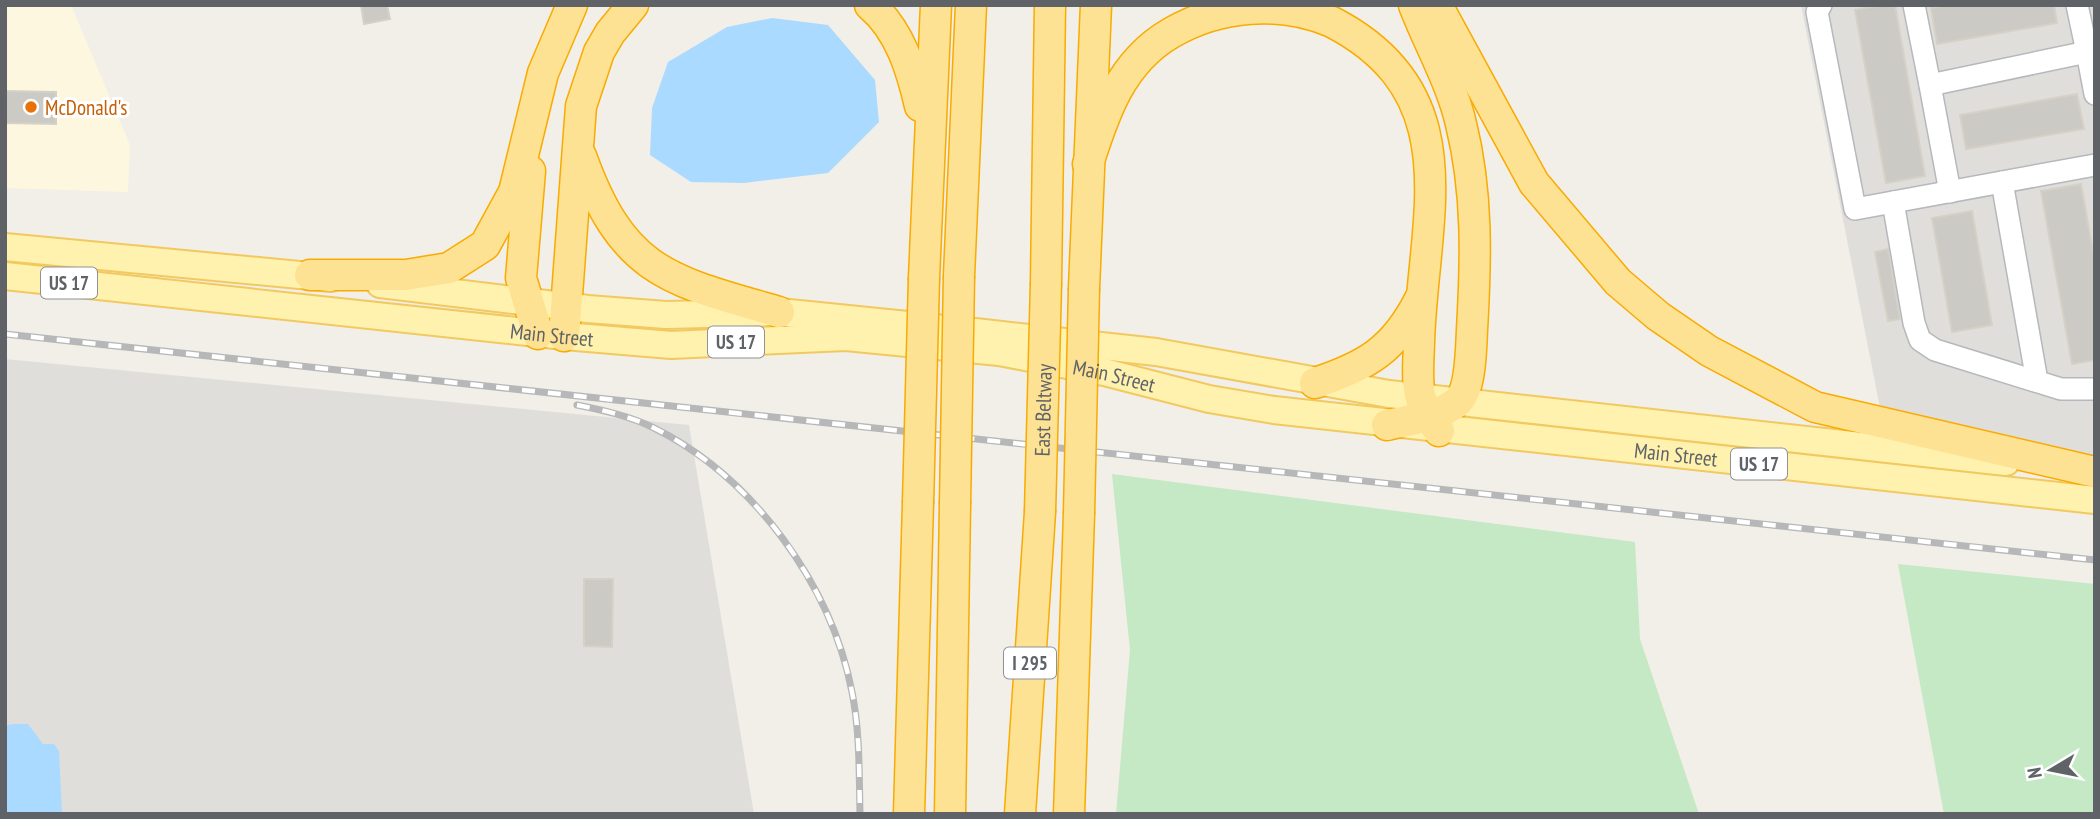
<svg xmlns="http://www.w3.org/2000/svg" width="2100" height="819" font-family="'PT Sans Narrow',sans-serif">
  <style>
    .commercial { fill: #fef7e0 }
    .industrial { fill: #e0deda }
    .green { fill: #c5e8c5 }
    .water { fill: #aadaff }
    .building { fill: #cccac5; stroke: #d6d1c6; stroke-width: 2 }
    .lines { fill: none; stroke-linecap: round; stroke-linejoin: round }
    .minor-casing { stroke: #b5b8bc; stroke-width: 24 }
    .major-casing { stroke: #f2c960; stroke-width: 30 }
    .highway-casing { stroke: #f9ab00; stroke-width: 33 }
    .minor { stroke: #fff; stroke-width: 21 }
    .major { stroke: #fff2af; stroke-width: 26 }
    .highway { stroke: #fde293; stroke-width: 30 }
    .rail-casing { stroke: #b6b7b8; stroke-width: 7 }
    .rail { stroke: #fff; stroke-width: 4.5; stroke-dasharray: 13; stroke-linecap: butt }
    .highway-bridge-casing { stroke: #f9ab00; stroke-width: 33; stroke-linecap: butt }
    .highway-bridge { stroke: #fde293; stroke-width: 30 }
    .food-dot { fill: #e8710a; stroke: #fff; stroke-width: 2.5 }
    .labels { text-anchor: middle; dominant-baseline: central; stroke-width: 6; stroke-linejoin: round; paint-order: stroke }
    .shield { fill: #fff; stroke: #8f9295; stroke-width: 2 }
    .shield-label { font-size: 19px; font-weight: bold; fill: #5f6368 }
    .food-label { font-size: 21px; fill: #c56008; stroke: #fff; text-anchor: start }
    .street-label { font-size: 21px; fill: #5f6368; stroke: #fff }
  </style>
  <rect width="100%" height="100%" fill="#f1efe8"/>
  <path class="commercial" d="M5,5H71L130,145L128,192L5,188Z"/>
  <g class="industrial">
    <path d="M1801,5H2095V461L1881,413Z"/>
    <path d="M5,359L689,425L754,814H5Z"/>
  </g>
  <g class="green">
    <path d="M1112,474L1635,542L1640,639L1699,814H1116L1130,650Z"/>
    <path d="M1898,564L2095,584V814H1944Z"/>
  </g>
  <g class="water">
    <path d="M772,18L828,25L875,80L879,122L828,173L744,183L691,182L650,155L652,108L668,62L727,27Z"/>
    <path d="M13,724H28L43,744H54L59,751L62,814H5V726Z"/>
  </g>
  <g class="building">
    <path d="M361,5H387L390,19L364,24Z"/>
    <path d="M1881,5H1895L1925,176L1886,183L1855,10Z"/>
    <path d="M1949,5H2054L2057,23L1937,44L1931,8Z"/>
    <path d="M5,91L56,92V124L5,123Z"/>
    <path d="M2077,94L2084,129L1966,149L1960,115Z"/>
    <path d="M2081,184L2095,263V360L2072,364L2041,191Z"/>
    <path d="M1972,211L1992,325L1952,332L1932,218Z"/>
    <path d="M1888,249L1900,319L1888,321L1875,252Z"/>
    <path d="M584,579H613L612,647L584,646Z"/>
  </g>
  <g class="lines">
    <defs>
      <g id="minor">
        <path d="M1821,5L1817,12L1855,209L2095,165"/>
        <path d="M1914,5L1930,85L2087,52L2095,94"/>
        <path d="M2077,5L2087,52L2095,50"/>
        <path d="M1930,85L1950,192"/>
        <path d="M2002,182L2037,381"/>
        <path d="M1893,202L1914,323L1920,340L1935,350L2061,389H2095"/>
      </g>
      <g id="major">
        <path d="M5,247L331,278"/>
        <path id="s1" d="M5,276L564,336L671,345L846,337L999,352L1104,372L1209,399L1274,410L2095,500"/>
        <path d="M380,284L588,309L666,315L779,312L937,328"/>
        <path d="M975,332L1156,352L1389,394L2006,462"/>
      </g>
      <g id="highway">
        <path d="M870,5C900,30 912,71 920,106"/>
        <path d="M1437,5L1534,183L1618,282L1658,316L1709,351L1815,407L2095,472"/>
        <path d="M581,156C623,273 668,280 779,312"/>
        <path d="M1088,164C1104,113 1121,62 1171,33C1219,5 1280,0 1332,22C1471,94 1423,217 1419,342C1418,380 1413,400 1439,431"/>
        <path d="M530,171L521,278L538,334"/>
        <path d="M310,275H406L449,268L485,245L514,192L543,73L572,5"/>
        <path d="M959,276L971,5"/>
        <path d="M924,278L936,5"/>
        <path d="M1046,283L1050,5"/>
        <path d="M1084,288L1096,5"/>
        <path d="M564,336L581,106L599,52L610,33L633,5"/>
        <path d="M1315,383C1367,366 1395,349 1420,299"/>
        <path d="M1387,425C1409,420 1439,417 1457,402C1471,391 1471,348 1472,330C1476,260 1478,193 1461,124C1452,84 1429,44 1414,5"/>
        <path d="M909,814L918,503"/>
        <path d="M950,814L955,504"/>
        <path d="M1020,814L1040,512"/>
        <path d="M1069,814L1079,514"/>
      </g>
    </defs>
    <use href="#minor" class="minor-casing"/>
    <use href="#major" class="major-casing"/>
    <use href="#highway" class="highway-casing"/>
    <use href="#minor" class="minor"/>
    <use href="#major" class="major"/>
    <use href="#highway" class="highway"/>
    <defs>
      <g id="rail">
        <path d="M5,334L2095,560"/>
        <path d="M577,405C602,410 630,416 654,428C753,477 831,584 852,692C860,732 859,773 860,814"/>
      </g>
    </defs>
    <use href="#rail" class="rail-casing"/>
    <use href="#rail" class="rail"/>
    <defs>
      <g id="highway-bridge">
        <path d="M918,503L924,278"/>
        <path d="M955,504L959,276"/>
        <path id="s2" d="M1040,512L1046,283"/>
        <path d="M1079,514L1084,288"/>
      </g>
    </defs>
    <use href="#highway-bridge" class="highway-bridge-casing"/>
    <use href="#highway-bridge" class="highway-bridge"/>
  </g>
  <circle class="food-dot" cx="31" cy="107" r="7"/>
  <g class="labels">
    <g class="shield">
      <rect x="41" y="267.5" width="56" height="31" rx="5"/>
      <rect x="708" y="326.5" width="56" height="31" rx="5"/>
      <rect x="1731" y="448.5" width="56" height="31" rx="5"/>
      <rect x="1004" y="647.5" width="52" height="31" rx="5"/>
    </g>
    <g class="shield-label">
      <text x="69" y="283">US 17</text>
      <text x="736" y="342">US 17</text>
      <text x="1759" y="464">US 17</text>
      <text x="1030" y="663">I 295</text>
    </g>
    <g class="food-label">
      <text x="45" y="107">McDonald's</text>
    </g>
    <g class="street-label">
      <text stroke="none"><textPath href="#s1" startOffset="550">Main Street</textPath></text>
      <text stroke="none"><textPath href="#s1" startOffset="1116">Main Street</textPath></text>
      <text stroke="none"><textPath href="#s2" startOffset="102">East Beltway</textPath></text>
      <text stroke="none"><textPath href="#s1" startOffset="1684">Main Street</textPath></text>
    </g>
  </g>
  <rect width="2100" height="819" fill="none" stroke="#5f6368" stroke-width="14"/>
  <g transform="translate(2051 770) rotate(260)" stroke="#ffffff" stroke-width="5" paint-order="stroke">
  <path d="M0-5L12 26L0 18L-12 26Z" fill="#5f6368"/>
  <text y="-10" font-size="19" font-weight="bold" text-anchor="middle" fill="#5f6368">N</text>
  </g>
</svg>
